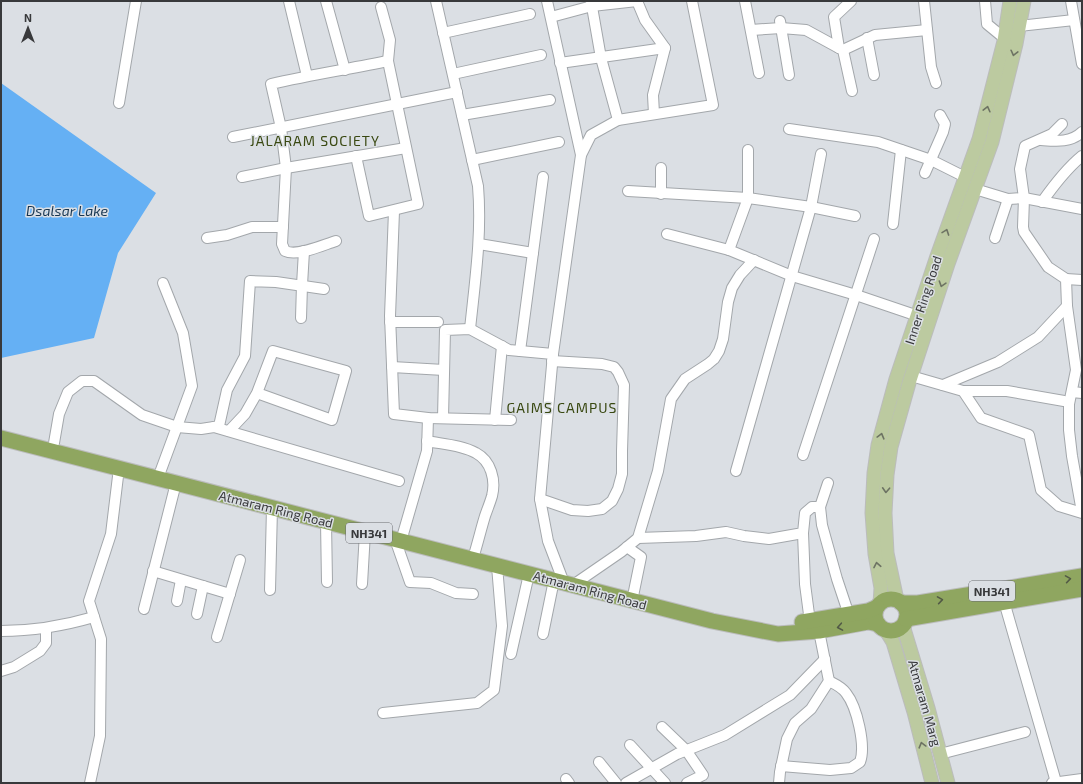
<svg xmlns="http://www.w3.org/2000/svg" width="1083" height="784" font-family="'Exo 2',sans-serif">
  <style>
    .water { fill: #65b0f4 }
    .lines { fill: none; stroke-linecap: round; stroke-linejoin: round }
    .minor-casing { stroke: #a3a7ab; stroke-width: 12 }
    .major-casing { stroke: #bbbcbc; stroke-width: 15 }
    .highway-casing { stroke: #bbbcbc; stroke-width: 17 }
    .minor { stroke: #fff; stroke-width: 10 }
    .major { stroke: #bccaa0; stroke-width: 13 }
    .highway { stroke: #8fa660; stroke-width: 15 }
    .oneway { stroke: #6d7363 }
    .oneway2 { stroke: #525a46 }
    .labels { text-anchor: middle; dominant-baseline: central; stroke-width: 3; stroke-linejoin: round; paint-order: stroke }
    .shield { fill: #dbdfe4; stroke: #696b6e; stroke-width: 1 }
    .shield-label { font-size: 12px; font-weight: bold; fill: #38393b }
    .street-label { font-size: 13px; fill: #38393b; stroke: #dbdfe4 }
    .neighbourhood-label { font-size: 14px; letter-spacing: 1px; fill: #394811; stroke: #dbdfe4 }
    .water-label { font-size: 14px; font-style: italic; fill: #173652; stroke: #dbdfe4 }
  </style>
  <rect width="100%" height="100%" fill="#dbdfe4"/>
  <path class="water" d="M1,83L156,193L118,253L94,338L1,358Z"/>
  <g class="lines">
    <defs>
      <g id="minor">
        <path d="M289,1L307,76"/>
        <path d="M326,1L345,70"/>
        <path d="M436,1L478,186C482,234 475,281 470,329"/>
        <path d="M547,1L581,155"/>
        <path d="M591,1L601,58L618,120"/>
        <path d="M637,1L645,20L665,48L653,95L654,114"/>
        <path d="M745,1L759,73"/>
        <path d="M851,1L834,17L839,48L843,50L852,91"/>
        <path d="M924,1L931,67L936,83"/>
        <path d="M985,1L987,24L1004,38"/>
        <path d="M1071,1L1082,64"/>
        <path d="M551,17L592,6L637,1"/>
        <path d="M780,21L789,75"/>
        <path d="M1019,26L1074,20"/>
        <path d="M751,30L781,28L806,30L839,48"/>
        <path d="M443,33L530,14"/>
        <path d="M867,38L874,75"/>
        <path d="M843,50L875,35L927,30"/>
        <path d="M560,63L665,48"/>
        <path d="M453,74L541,55"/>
        <path d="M119,103L136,1"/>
        <path d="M462,115L550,100"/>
        <path d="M1062,124L1052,134L1025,146L1020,169L1024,198L1023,227L1024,232L1048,267L1066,279L1067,306L1076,370L1069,404V430L1072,456L1082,512"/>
        <path d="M789,129L878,142L931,160L965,177"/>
        <path d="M233,137L457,92"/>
        <path d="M1041,140C1055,141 1071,143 1082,132"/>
        <path d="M356,156L369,216L418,204L388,61L390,40L381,7"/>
        <path d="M472,160L559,142"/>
        <path d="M925,173L943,132L945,124L940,115"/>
        <path d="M242,177L286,168L406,148"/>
        <path d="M975,189L1008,199L1024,198L1082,209"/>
        <path d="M628,191L748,198L811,207L855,216"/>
        <path d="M661,194V168"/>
        <path d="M1042,202C1054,185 1066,169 1082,156"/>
        <path d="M394,211L390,316L394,414L428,418L511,420"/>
        <path d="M893,224L901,150"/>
        <path d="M667,234L729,250L792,276L856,295L918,316"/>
        <path d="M207,238L227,235L252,227H283"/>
        <path d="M995,238L1008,199"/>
        <path d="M336,241C323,245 297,257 285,251L282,244L286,168L281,128L271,84C309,75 349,69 388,61"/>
        <path d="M479,244L533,253"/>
        <path d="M729,250L748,198V150"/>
        <path d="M1066,279L1082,280"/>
        <path d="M301,318L302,285L304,251"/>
        <path d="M390,322H438"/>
        <path d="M520,351L543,177"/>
        <path d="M392,367L444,370"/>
        <path d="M911,376L963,391L981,418L1029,435L1041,490L1059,506L1082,513"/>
        <path d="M943,385L998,362L1038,337L1067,306"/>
        <path d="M963,391H1007L1064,401"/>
        <path d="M1072,392L1082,393"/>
        <path d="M443,418L445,330L470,329L509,350L553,354"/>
        <path d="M495,420L502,346"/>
        <path d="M214,427L219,426L227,390L245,356L250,281L276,282L324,289"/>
        <path d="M229,431L245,414L257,393L332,420L346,371L273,351L257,393"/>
        <path d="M427,441C442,444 462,445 476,453C491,461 496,480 492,496C490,503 487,510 485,516C481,529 478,542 474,555"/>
        <path d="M54,443L59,414L68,392L82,381H94L142,415L177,427L201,429L214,427L399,481"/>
        <path d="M803,455L874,239"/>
        <path d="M736,471L811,207L821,154"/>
        <path d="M158,478L192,386L183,333L163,283"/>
        <path d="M828,483L820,507L822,525L837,579L849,615"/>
        <path d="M540,499L572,510L588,511L602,509L612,501L618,489L622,474V451L624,385L618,372L614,367L602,364L552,361"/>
        <path d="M326,522L327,582"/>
        <path d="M803,533L805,584L810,622"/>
        <path d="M638,538L696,536L726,532L744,536L769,539L803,533L805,513L812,507H820"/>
        <path d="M395,539L410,582L431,583L456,593L473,594"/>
        <path d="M401,541L427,451L428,418"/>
        <path d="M627,547L641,557L632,601"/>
        <path d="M153,571L230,594"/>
        <path d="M564,583L548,541L540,499L553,354L581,155L591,135L618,120L713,105L692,1"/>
        <path d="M362,584L365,532"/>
        <path d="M573,585L621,552L638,538L658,471L671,399L685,379L708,364L714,359L719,351L723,339L728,302L732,288L740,275L754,260"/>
        <path d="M270,590L272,508"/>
        <path d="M177,601L181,580"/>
        <path d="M1005,605L1056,782"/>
        <path d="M144,609L176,483"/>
        <path d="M197,614L203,586"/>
        <path d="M1,631C34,631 63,626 94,617"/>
        <path d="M543,634L554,580"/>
        <path d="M217,637L240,560"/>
        <path d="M511,654L529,574"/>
        <path d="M1,671L14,667L40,651L46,643V629"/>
        <path d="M383,713L477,703L494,690L502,626L497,566"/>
        <path d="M662,727L686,750L703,775L687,783"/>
        <path d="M630,745L665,783"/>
        <path d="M940,754L1025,732"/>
        <path d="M599,762L616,783"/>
        <path d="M781,766L830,770L851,768L860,762C866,746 857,707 846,693C842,687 835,684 829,681"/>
        <path d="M566,779L569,783"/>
        <path d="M90,783L100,736L101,639L89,601L111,534L119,468"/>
        <path d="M626,783L677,754L725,735L790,695L825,659"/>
        <path d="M779,783L780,772L787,739L795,723L811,709L829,681L820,636"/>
        <path d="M1052,783L1082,779"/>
      </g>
      <g id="major">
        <path d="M897,600L887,553L885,513L887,475L891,447L909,383L948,264L992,142L1016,44L1024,1"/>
        <path d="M880,604L881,588L875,554L872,513L874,473L878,445L896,379L936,259L979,139L1004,41L1010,1"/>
        <path d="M905,623L904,629L928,708L948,783"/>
        <path d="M885,629L893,642L914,712L932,783"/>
      </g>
      <g id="highway">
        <path d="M1,438L712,621L778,634L819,631L868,622L878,624"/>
        <circle cx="891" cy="615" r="16"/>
        <path d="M901,603H918L1082,576"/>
        <path d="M906,619L1082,589"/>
        <path d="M802,622L868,611L877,607"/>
      </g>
    </defs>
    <use href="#minor" class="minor-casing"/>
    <use href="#major" class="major-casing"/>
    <use href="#highway" class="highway-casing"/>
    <use href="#minor" class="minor"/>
    <use href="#major" class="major"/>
    <use href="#highway" class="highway"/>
  </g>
  <defs><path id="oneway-chevron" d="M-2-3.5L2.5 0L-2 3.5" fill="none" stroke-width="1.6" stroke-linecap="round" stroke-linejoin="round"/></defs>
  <g class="oneway">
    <use href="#oneway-chevron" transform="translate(1014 53) rotate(104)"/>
    <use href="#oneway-chevron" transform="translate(987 109) rotate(-76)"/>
    <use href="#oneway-chevron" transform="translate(946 232) rotate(-70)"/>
    <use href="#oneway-chevron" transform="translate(942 284) rotate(108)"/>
    <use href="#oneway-chevron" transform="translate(881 436) rotate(-75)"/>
    <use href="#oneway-chevron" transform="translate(886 490) rotate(93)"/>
    <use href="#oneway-chevron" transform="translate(877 565) rotate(-101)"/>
    <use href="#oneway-chevron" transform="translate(922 745) rotate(-105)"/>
  </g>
  <g class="oneway2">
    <use href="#oneway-chevron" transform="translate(1068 579) rotate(-9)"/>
    <use href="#oneway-chevron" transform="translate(940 600) rotate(-9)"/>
    <use href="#oneway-chevron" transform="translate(840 627) rotate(170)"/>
  </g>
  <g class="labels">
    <g class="shield">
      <rect x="346" y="523" width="46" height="20" rx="3"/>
      <rect x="969" y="581" width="46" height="20" rx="3"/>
    </g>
    <g class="shield-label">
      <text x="369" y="533">NH341</text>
      <text x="992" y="591">NH341</text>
    </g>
    <g class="street-label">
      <text transform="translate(923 300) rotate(-72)">Inner Ring Road</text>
      <text transform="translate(276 509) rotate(14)">Atmaram Ring Road</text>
      <text transform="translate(590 590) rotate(15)">Atmaram Ring Road</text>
      <text transform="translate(925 703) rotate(74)">Atmaram Marg</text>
    </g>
    <g class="neighbourhood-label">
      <text x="315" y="140">JALARAM SOCIETY</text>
      <text x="562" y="407">GAIMS CAMPUS</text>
    </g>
    <g class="water-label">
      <text x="67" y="210">Dsalsar Lake</text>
    </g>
  </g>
  <rect width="1083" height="784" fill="none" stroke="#38393b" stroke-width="4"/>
  <g transform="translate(28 28)" stroke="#dbdfe4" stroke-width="3" paint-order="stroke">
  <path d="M0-3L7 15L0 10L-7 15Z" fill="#38393b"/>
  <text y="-6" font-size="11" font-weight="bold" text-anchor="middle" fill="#38393b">N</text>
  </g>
</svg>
